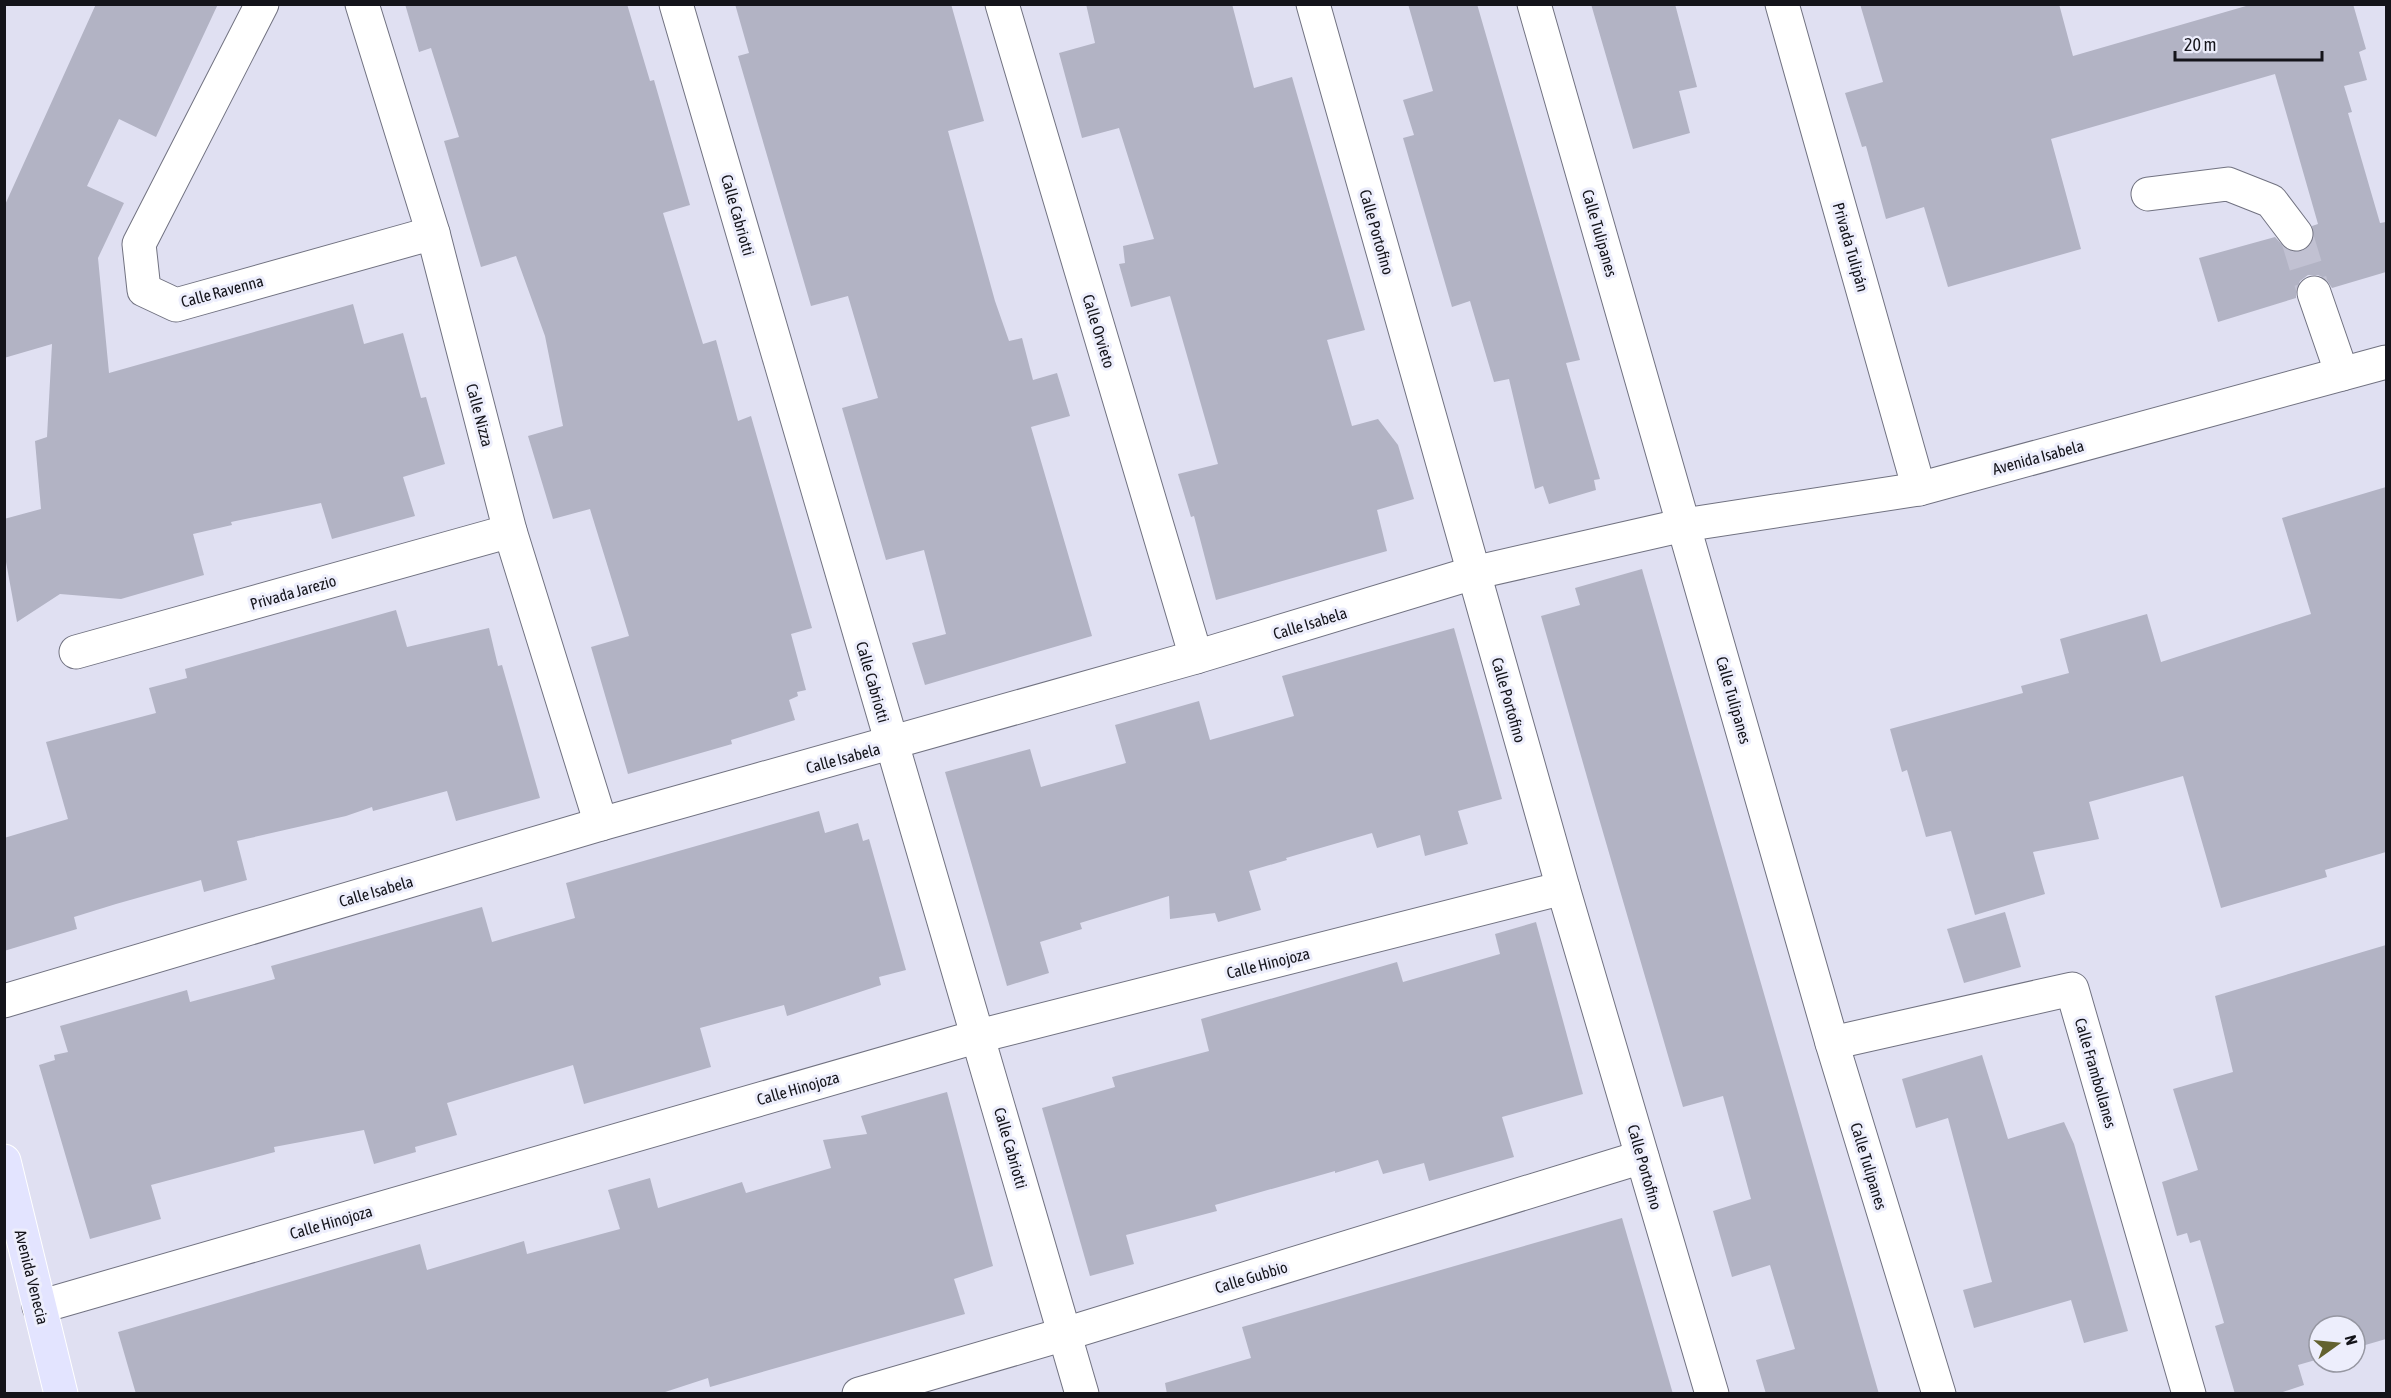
<svg xmlns="http://www.w3.org/2000/svg" width="2391" height="1398" font-family="'Asap Condensed',sans-serif">
  <style>
    .building { fill: #b2b3c4 }
    .lines { fill: none; stroke-linecap: round; stroke-linejoin: round }
    .minor-tunnel { stroke: #c1c1d2; stroke-width: 33; stroke-dasharray: 33 16; stroke-linecap: butt }
    .minor-casing { stroke: #717281; stroke-width: 35 }
    .major-casing { stroke: #fff; stroke-width: 35 }
    .minor { stroke: #fff; stroke-width: 33 }
    .major { stroke: #e3e4ff; stroke-width: 33 }
    .labels { text-anchor: middle; dominant-baseline: central; stroke-width: 6; stroke-linejoin: round; paint-order: stroke }
    .street-label { font-size: 16px; fill: #14141a; stroke: #edeefc }
  </style>
  <rect width="100%" height="100%" fill="#e0e0f2"/>
  <g class="building">
    <path d="M96,4H218L156,137L119,119L87,186L124,203L98,258L109,373L353,304L364,344L403,333L421,398L426,397L445,464L403,477L415,516L332,539L321,503L231,522L232,525L193,534L204,575L121,599L60,594L17,622L4,551V519L41,509L35,441L47,437L52,344L4,358V207Z"/>
    <path d="M405,4H627L650,81L654,80L690,205L663,213L703,344L716,340L738,421L751,416L812,628L791,634L806,690L797,692L798,696L789,700L795,720L731,740L732,744L628,774L591,647L629,636L623,616L590,509L553,519L528,436L563,426L545,336L516,256L481,267L444,141L459,137L431,48L419,52Z"/>
    <path d="M735,4H951L984,121L948,131L995,301L1009,341L1022,338L1033,380L1057,373L1070,416L1031,427L1092,636L925,685L912,643L946,634L924,550L886,560L842,408L878,398L848,296L811,306L738,56L749,53Z"/>
    <path d="M1086,4H1232L1254,88L1292,77L1365,330L1327,340L1352,426L1378,419L1398,445L1414,499L1377,510L1387,551L1216,600L1194,516L1191,517L1178,474L1218,464L1170,296L1131,307L1119,264L1125,263L1123,246L1154,239L1119,128L1082,138L1059,53L1095,43Z"/>
    <path d="M1408,4H1477L1580,360L1566,363L1600,479L1594,480L1596,490L1549,504L1543,486L1535,489L1509,379L1494,382L1470,301L1452,307L1403,138L1414,135L1403,100L1433,91Z"/>
    <path d="M1591,4H1675L1697,87L1679,91L1690,133L1633,149Z"/>
    <path d="M1860,4H2059L2073,56L2253,4H2353L2366,49L2359,52L2367,80L2344,86L2352,112L2348,113L2380,223L2386,222V272L2332,288L2326,279L2318,275H2308L2300,281L2296,290V298L2218,322L2199,258L2275,237L2288,251L2299,252L2307,249L2313,242L2312,226L2318,224L2275,74L2051,139L2081,249L1948,287L1924,207L1886,219L1866,146L1862,147L1845,93L1883,82Z"/>
    <path d="M2386,487V852L2325,870L2327,877L2221,908L2183,776L2089,802L2099,839L2033,852L2045,894L1975,915L1951,831L1926,837L1907,770L1902,772L1890,729L2023,693L2021,686L2069,673L2060,639L2147,614L2161,662L2311,614L2282,518Z"/>
    <path d="M1642,569L1679,698L1879,1394H1766L1756,1360L1795,1349L1770,1265L1732,1277L1713,1211L1751,1199L1723,1096L1683,1107L1591,791L1541,616L1580,605L1575,588Z"/>
    <path d="M396,610L407,647L489,628L498,666L502,665L540,798L456,821L447,791L373,811L372,807L346,816L237,841L247,880L204,892L201,880L116,904L74,917L77,929L4,951V838L68,819L46,742L156,713L149,688L187,678L185,669Z"/>
    <path d="M1454,628L1502,799L1458,811L1468,844L1425,856L1420,835L1377,848L1372,833L1286,858L1287,860L1249,871L1261,910L1218,922L1215,913L1170,919L1169,896L1080,923L1082,929L1040,942L1049,973L1007,986L945,772L1030,749L1041,787L1126,763L1115,725L1199,701L1210,740L1294,716L1282,676Z"/>
    <path d="M819,811L825,833L858,823L863,841L869,839L906,970L879,977L881,985L787,1016L784,1005L700,1028L711,1067L584,1104L573,1065L447,1103L457,1135L415,1147L416,1152L374,1164L364,1130L274,1147L275,1152L151,1185L161,1219L90,1239L39,1065L55,1060L54,1055L68,1052L60,1026L187,990L190,1002L275,979L271,966L482,907L492,942L575,918L566,883Z"/>
    <path d="M2005,912L2021,967L1964,983L1947,929Z"/>
    <path d="M1536,922L1583,1094L1502,1117L1514,1157L1429,1181L1424,1163L1383,1174L1378,1160L1335,1173V1171L1215,1205L1217,1211L1126,1235L1134,1264L1090,1276L1042,1108L1115,1087L1112,1077L1209,1051L1201,1019L1397,962L1403,982L1500,954L1495,934Z"/>
    <path d="M2386,945V1339L2355,1348V1326H2319V1359L2298,1365L2304,1385L2277,1394H2235L2215,1326L2224,1323L2200,1240L2190,1243L2187,1233L2177,1236L2162,1182L2198,1170L2173,1089L2233,1072L2215,996Z"/>
    <path d="M1982,1055L2008,1139L2064,1122L2074,1144L2128,1331L2084,1343L2071,1300L1974,1328L1963,1290L1992,1282L1948,1118L1916,1128L1902,1079Z"/>
    <path d="M947,1092L993,1266L954,1279L965,1314L710,1387L708,1378L659,1394H136L118,1332L420,1244L427,1270L524,1241L527,1254L620,1229L608,1190L650,1178L658,1208L742,1182L746,1193L831,1168L823,1140L867,1134L861,1116Z"/>
    <path d="M1622,1218L1673,1394H1167L1165,1383L1251,1358L1242,1327Z"/>
  </g>
  <g class="lines">
    <path class="minor-tunnel" d="M2296,234L2314,293"/>
    <defs>
      <g id="minor">
        <path d="M262,4L139,244L144,290L176,305L433,233"/>
        <path d="M362,4L433,233L510,531L601,824"/>
        <path d="M676,4L1082,1394"/>
        <path d="M1002,4L1196,657"/>
        <path d="M1313,4L1563,888L1712,1394"/>
        <path d="M1534,4L1832,1043L1939,1394"/>
        <path d="M1782,4L1919,489"/>
        <path d="M2148,194L2228,184L2271,201L2296,234"/>
        <path d="M2314,293L2342,374"/>
        <path d="M76,652L510,531"/>
        <path d="M4,1001L601,824L1196,657L1473,573L1684,525L1919,489L2386,362"/>
        <path d="M1832,1043L2072,989L2189,1394"/>
        <path d="M39,1307L979,1036L1563,888"/>
        <path d="M859,1394L1065,1334L1642,1157"/>
      </g>
      <path id="major" d="M4,1161L61,1394"/>
    </defs>
    <use href="#minor" class="minor-casing"/>
    <use href="#major" class="major-casing"/>
    <use href="#minor" class="minor"/>
    <use href="#major" class="major"/>
  </g>
  <g class="labels">
    <g class="street-label">
      <text transform="translate(738 215) rotate(74)">Calle Cabriotti</text>
      <text transform="translate(1377 232) rotate(74)">Calle Portofino</text>
      <text transform="translate(1600 233) rotate(74)">Calle Tulipanes</text>
      <text transform="translate(1851 247) rotate(74)">Privada Tulipán</text>
      <text transform="translate(222 291) rotate(-15)">Calle Ravenna</text>
      <text transform="translate(1099 331) rotate(73)">Calle Orvieto</text>
      <text transform="translate(480 415) rotate(75)">Calle Nizza</text>
      <text transform="translate(2038 457) rotate(-15)">Avenida Isabela</text>
      <text transform="translate(293 592) rotate(-16)">Privada Jarezio</text>
      <text transform="translate(1310 623) rotate(-17)">Calle Isabela</text>
      <text transform="translate(873 682) rotate(74)">Calle Cabriotti</text>
      <text transform="translate(1509 700) rotate(74)">Calle Portofino</text>
      <text transform="translate(1734 700) rotate(74)">Calle Tulipanes</text>
      <text transform="translate(843 758) rotate(-15)">Calle Isabela</text>
      <text transform="translate(376 891) rotate(-16)">Calle Isabela</text>
      <text transform="translate(1268 963) rotate(-14)">Calle Hinojoza</text>
      <text transform="translate(2096 1073) rotate(74)">Calle Frambollanes</text>
      <text transform="translate(798 1088) rotate(-16)">Calle Hinojoza</text>
      <text transform="translate(1011 1148) rotate(74)">Calle Cabriotti</text>
      <text transform="translate(1869 1166) rotate(73)">Calle Tulipanes</text>
      <text transform="translate(1645 1167) rotate(74)">Calle Portofino</text>
      <text transform="translate(331 1222) rotate(-16)">Calle Hinojoza</text>
      <text transform="translate(32 1277) rotate(76)">Avenida Venecia</text>
      <text transform="translate(1251 1277) rotate(-17)">Calle Gubbio</text>
    </g>
  </g>
  <rect width="2391" height="1398" fill="none" stroke="#14141a" stroke-width="12"/>
  <g transform="translate(2337 1344) rotate(75)"><circle r="28" fill="#edeefc" stroke="#9697a2" stroke-width="1.5"/>
  <path d="M0-4.5L10 22L0 15L-10 22Z" fill="#63622f"/>
  <text y="-9" font-size="16" font-weight="bold" text-anchor="middle" fill="#14141a">N</text>
  </g>
  <path d="M2175 51v9h147v-9" fill="none" stroke="#14141a" stroke-width="3"/>
  <text x="2184" y="51" font-size="18" fill="#14141a" stroke="#edeefc" stroke-width="4.5" paint-order="stroke">20 m</text>
</svg>
